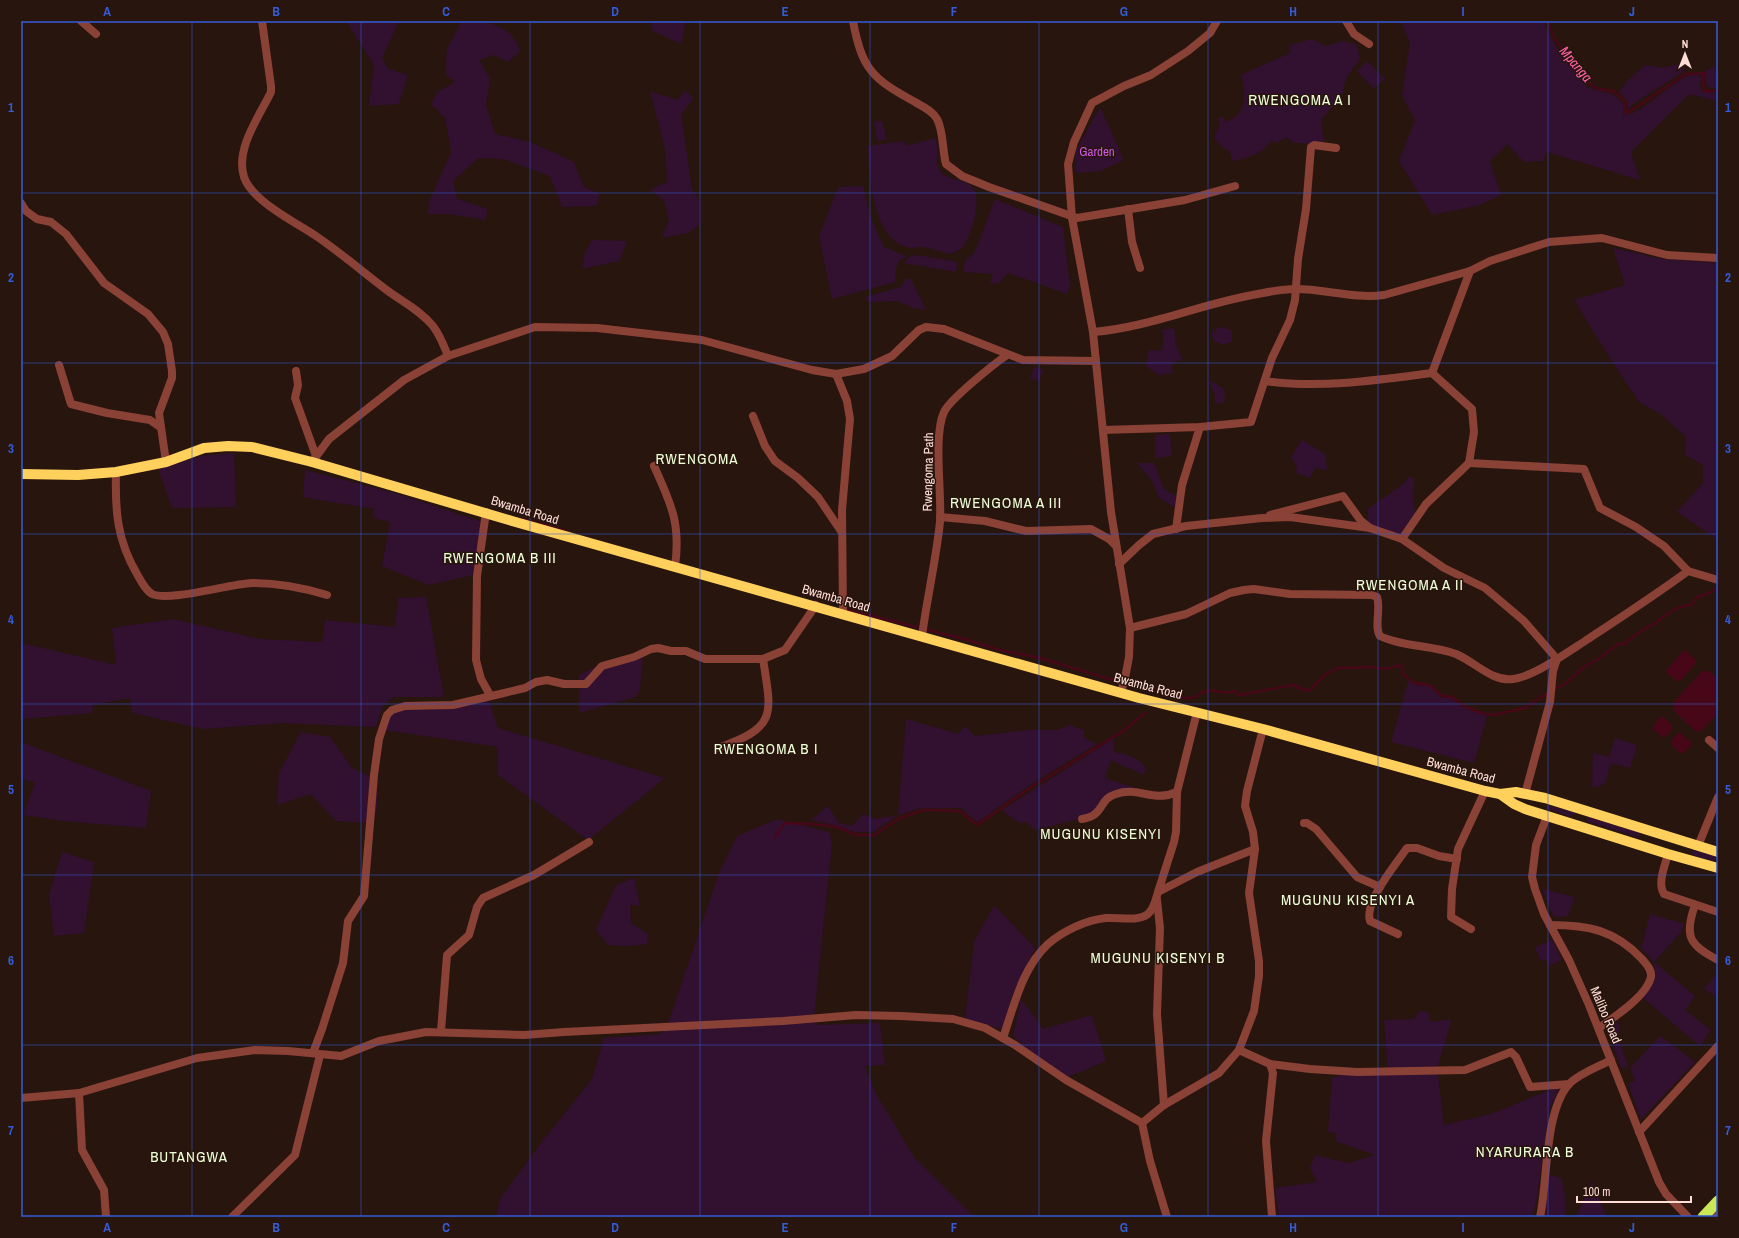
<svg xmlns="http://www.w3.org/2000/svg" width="1739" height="1238" viewBox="0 0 1739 1238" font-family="'Archivo Narrow',sans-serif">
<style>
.green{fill:#321030}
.water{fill:#480719}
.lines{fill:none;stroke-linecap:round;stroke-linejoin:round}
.stream{stroke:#480719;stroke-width:2.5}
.minor{stroke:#8a4136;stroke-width:8}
.tertiary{stroke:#8a4136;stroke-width:8}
.primary{stroke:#ffd05c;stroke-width:10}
.trunk{stroke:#cae856;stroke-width:11}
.grid{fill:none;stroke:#345cd8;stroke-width:1;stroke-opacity:0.55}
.labels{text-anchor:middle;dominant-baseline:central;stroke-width:3;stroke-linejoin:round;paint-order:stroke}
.park-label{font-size:13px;fill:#d058e7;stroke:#28150e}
.street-label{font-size:13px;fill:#ffddd5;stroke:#28150e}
.water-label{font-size:14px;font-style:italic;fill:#ff63a9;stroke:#28150e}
.quarter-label{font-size:15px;letter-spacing:1px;fill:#edffd7;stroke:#28150e}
.neatline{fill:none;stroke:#345cd8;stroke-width:1.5}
.grid-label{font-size:13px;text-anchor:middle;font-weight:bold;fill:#345cd8}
</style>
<rect width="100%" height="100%" fill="#28150e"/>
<!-- green -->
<g class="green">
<polygon points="346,21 399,21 382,58 388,69 408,75 399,104 369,106 374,65"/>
<path d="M462,21C488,21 511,24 520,51L508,62L494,55L479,60L490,79L486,105L495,134L530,142L574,162L584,187L600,194L596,206L562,207L550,176L503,159L478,158L453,181L457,199L488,209L485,220L450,214H428L429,202L451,152L445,118L431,104L437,92L455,82L445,74L447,49Z"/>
<polygon points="652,21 686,21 681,44 651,30"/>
<path d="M1400,21H1543L1556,47L1588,88L1612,94L1623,103V115C1636,119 1673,81 1688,76C1691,75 1695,75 1697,75L1702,78L1699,84L1702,91L1718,94V101L1689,94L1631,152L1640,180L1547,152L1543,161L1524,162L1507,144L1490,161L1501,195L1480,205L1432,215L1399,161L1415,120L1402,96L1410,42Z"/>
<path d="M1312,39L1325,46L1343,41L1356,44L1360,59L1346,78L1342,95L1321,120L1324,144L1294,143L1286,137L1277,143L1272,141C1258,155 1252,157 1232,161L1230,151L1223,148L1214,137L1220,126L1218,118L1223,117L1226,123C1230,120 1236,117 1239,113C1247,103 1244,86 1241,75L1290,53L1289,45Z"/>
<polygon points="1367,61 1385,79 1374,89 1357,71"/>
<polygon points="1683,63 1683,72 1634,103 1628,110 1627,100 1619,92 1628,80 1645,65 1662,68"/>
<polygon points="1714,66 1718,74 1718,88 1707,87 1705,71"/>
<polygon points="650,91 677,100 685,91 694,98 681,114 692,189 699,200 699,225 688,233 662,238 669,220 664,200 650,190 667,182 665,149"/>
<polygon points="1100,107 1124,160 1100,171 1076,173 1076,151"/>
<polygon points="883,121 886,140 877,141 874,122"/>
<path d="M935,138C940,148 934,161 940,171C947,181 965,178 973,188C982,199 972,232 965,244C962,249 956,251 950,254C942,252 932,248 923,247C919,246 915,248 911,248C873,243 869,175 868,146L904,141L907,146Z"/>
<polygon points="863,186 871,218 884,247 908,257 899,260 895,272 895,282 832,299 819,237 838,187"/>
<polygon points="995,199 1063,227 1070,286 1067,294 1008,273 998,284 990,283 993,274 963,272 965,261 975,252"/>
<polygon points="592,240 627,241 619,261 582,269 585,252"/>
<polygon points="1613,248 1662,259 1718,263 1718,540 1677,512 1703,483 1703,465 1685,455 1686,437 1661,414 1640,403 1617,369 1574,300 1625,285"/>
<polygon points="917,255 957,262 956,272 903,263 911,256"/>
<polygon points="906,279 911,279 926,310 913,308 897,301 868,302 865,297 901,287"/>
<path d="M1225,327L1226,329L1232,330V342C1228,342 1226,345 1222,344C1215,342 1211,340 1212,331L1215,332L1216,328Z"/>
<path d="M1174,328C1175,339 1176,351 1183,359L1171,363L1173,373L1158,375L1146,366L1149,350L1162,351L1164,334L1161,330Z"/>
<polygon points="1034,367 1043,370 1039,381 1030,378"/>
<polygon points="1208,382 1213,382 1223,388 1225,395 1224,403 1215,404 1215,394"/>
<polygon points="1170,434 1172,456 1155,458 1155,435"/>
<polygon points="1302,440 1325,454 1327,470 1315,468 1310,478 1295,472 1297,467 1291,457"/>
<polygon points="234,453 236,507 172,508 158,468 200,456"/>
<polygon points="1137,463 1154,463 1164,489 1181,499 1176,508 1159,498 1152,481"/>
<polygon points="305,470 395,493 482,522 477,574 429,585 382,566 390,522 374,518 374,509 303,497"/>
<polygon points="1408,477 1414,478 1413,504 1415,512 1422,516 1405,540 1368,528 1368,509 1405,483"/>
<polygon points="426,597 444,697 394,697 383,705 376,727 282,723 203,729 133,713 129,698 93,705 92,713 21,719 21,643 116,665 112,628 173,619 259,639 322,642 325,620 395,627 398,598"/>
<polygon points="643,656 640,690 635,697 579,713 579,675 590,669 619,665"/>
<polygon points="1409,679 1414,685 1429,686 1442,698 1451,698 1461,706 1487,716 1474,763 1391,742"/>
<polygon points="487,696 498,728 665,778 588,840 498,775 498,747 385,730 391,710"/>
<polygon points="906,719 958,734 965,726 975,736 1030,730 1058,730 1069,725 1084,730 1084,738 1097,744 1033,783 977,822 961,808 921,808 898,815 873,832 856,832 835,825 811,820 828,806 839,823 852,826 863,814 876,819 898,815"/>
<polygon points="301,732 330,737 352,768 378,780 377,808 373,823 336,821 311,794 277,805 279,773"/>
<polygon points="1615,738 1637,745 1630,768 1611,763 1605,783 1598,787 1592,787 1593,753 1609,757"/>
<path d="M1113,739L1114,752C1128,755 1139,757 1146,769L1144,775L1111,760L1105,778L1138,789L1108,799L1100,810L1079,819L1035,830L1027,822L1019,823L1002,810Z"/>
<polygon points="21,742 151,791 146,828 63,821 24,815 35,782 21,779"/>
<polygon points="1547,806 1549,806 1575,812 1571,817 1546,808"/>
<polygon points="1588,816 1639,832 1640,835 1638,837 1586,821"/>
<polygon points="777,819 829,832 832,843 814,1017 773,1020 714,1020 667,1026 719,873 737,836"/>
<polygon points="1693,849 1714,855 1715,858 1712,861 1692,855"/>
<polygon points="62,852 94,862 84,933 54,936 49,895"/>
<polygon points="634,878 640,906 630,905 631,923 648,934 647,944 626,946 608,945 596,930 616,885"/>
<polygon points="1542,889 1575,897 1568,916 1554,917"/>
<polygon points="994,905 1035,948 1012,996 1005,1026 1002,1029 965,1019 974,942"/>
<path d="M1650,914L1684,924L1681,932L1654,962L1695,996L1685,1010L1711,1030L1700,1046L1643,998C1655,979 1663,965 1641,949Z"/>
<polygon points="1552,939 1562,960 1549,966 1546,959 1541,961 1535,948"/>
<polygon points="1718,972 1718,998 1704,989"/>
<polygon points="1021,999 1043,1029 1092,1015 1106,1061 1068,1077 1027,1049 1013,1036"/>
<polygon points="1419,1011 1428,1012 1430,1022 1452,1019 1437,1068 1444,1125 1491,1114 1560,1086 1549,1111 1537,1197 1532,1217 1279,1217 1275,1188 1317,1182 1310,1168 1315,1155 1348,1163 1375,1155 1335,1141 1336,1133 1328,1132 1332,1078 1344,1074 1388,1071 1384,1020 1414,1019"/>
<polygon points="817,1022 816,1025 880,1023 885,1065 865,1066 875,1092 914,1157 974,1217 497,1217 499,1200 545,1138 592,1079 604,1038 661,1034 664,1031"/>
<polygon points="1618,1022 1620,1025 1618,1037 1628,1066 1622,1069 1607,1030"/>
<polygon points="1660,1036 1695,1062 1641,1119 1628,1084 1635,1081 1630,1068"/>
<polygon points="1549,1175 1561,1178 1565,1194 1565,1217 1539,1217"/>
<polygon points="1592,1180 1606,1216 1576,1217"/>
</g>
<!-- water -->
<g class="water">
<polygon points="1683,651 1686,651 1696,661 1696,663 1680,681 1676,681 1666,672 1667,670"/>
<polygon points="1702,671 1709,671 1718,679 1718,713 1700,732 1694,730 1673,710 1674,702"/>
<polygon points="1663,717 1672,725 1672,729 1665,737 1662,737 1652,728 1659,718"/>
<polygon points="1678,733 1681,733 1691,742 1691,745 1684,753 1680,753 1671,744 1671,741"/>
</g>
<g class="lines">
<!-- stream -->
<g class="stream">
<polyline points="1547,21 1554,38 1591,85 1599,89 1613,91 1625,101 1626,114 1686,74 1704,73 1703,82 1705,91 1718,91"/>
<polyline points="522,519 567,531"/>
<path d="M845,609L968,640L1000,650L1040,658L1152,692C1160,690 1169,686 1176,692C1180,695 1181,697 1186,698C1195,699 1199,693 1207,691C1216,688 1221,696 1234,691L1240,695L1293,685L1304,690H1310L1326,674L1338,668L1369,667L1386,669L1401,665L1403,674L1414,683L1430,685L1442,696L1452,697L1462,705L1481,713L1493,715L1525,708L1549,692"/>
<polyline points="1553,690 1566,683 1584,667 1600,658 1618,644 1623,644 1646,628 1654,624 1667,614 1677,608 1692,604 1697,597 1707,594 1718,588"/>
<polyline points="775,837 785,823 812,824 837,827 856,835 874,835 900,818 923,810 932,810 960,811 977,825 1030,788 1123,731 1145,713"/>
</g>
<!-- minor -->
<g class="minor">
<polyline points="81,21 96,34"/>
<path d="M262,21L271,86V92C259,117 235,149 244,177C252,201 295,222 316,236C341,253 363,272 388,291C403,302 421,311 433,326C440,335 444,346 448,356"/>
<path d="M853,21C862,70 873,79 915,102C923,107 933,111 937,119C944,132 942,150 946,164L962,176L989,187L1077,218L1185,200L1235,186"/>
<polyline points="1346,21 1354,34 1369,44"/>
<polyline points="21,203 26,211 37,219 51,222 66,234 104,283 148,314 163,332 168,344 172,371 172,378 159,413 166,462"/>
<polyline points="1128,209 1132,242 1140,268"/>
<path d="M1093,332C1152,327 1205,302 1263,293C1273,291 1285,289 1296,289C1325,289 1355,299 1384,295L1470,271L1490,261L1549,242L1602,238L1667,255L1718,258"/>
<polyline points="59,365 71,404 107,413 150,420 160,427"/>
<polyline points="296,371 298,385 295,398 316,456"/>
<polyline points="836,374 847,401 850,419 842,510 843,614"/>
<path d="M1265,381C1319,389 1379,380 1432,373"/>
<polyline points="753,416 765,446 775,461 798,478 818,497 841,531"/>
<polyline points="1103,430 1200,427 1251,422 1272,358 1290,320 1295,300 1298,259 1306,209 1311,147 1314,145 1336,148"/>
<polyline points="312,462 329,439 404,380 448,356 535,327 597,328 702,340 812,370 836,374 864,369 892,356 919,330 926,327 944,329 1023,360 1096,361"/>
<polyline points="1469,463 1584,469 1600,508 1636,527 1664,546 1688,571"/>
<path d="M654,466C671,504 681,523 675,567"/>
<path d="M116,472C115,511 117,540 137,574C141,581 145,590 152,594C169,602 229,584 252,583C276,583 304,588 327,595"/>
<polyline points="486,512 477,576 476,660 481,679 490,695"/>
<polyline points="1270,515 1343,496 1361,521 1370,528"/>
<polyline points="940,517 985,521 1026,531 1091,529 1109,539 1116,546"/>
<polyline points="1176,529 1182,485 1200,427"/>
<polyline points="1402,539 1426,504 1469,463 1474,432 1472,409 1432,373 1470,271"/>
<polyline points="1119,564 1139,545 1153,534 1186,526 1262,518 1290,517 1370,528 1402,539 1444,568 1485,588 1524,621 1557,659"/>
<path d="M1130,628L1186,614L1230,593L1244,590L1254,589L1290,594L1372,595L1377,597C1381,608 1374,628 1380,636C1403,647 1432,645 1456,654C1475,662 1492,682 1513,679C1533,677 1568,652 1585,641C1620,618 1654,596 1688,571L1718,580"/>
<path d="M922,636C927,598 936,560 940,522C942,493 933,436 944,412C950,399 994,364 1007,355"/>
<polyline points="1125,678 1129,657 1130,628 1111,512 1093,332 1072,218 1068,164 1074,142 1092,103 1124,86 1151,75 1188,51 1210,33 1217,21"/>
<polyline points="1709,740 1718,748"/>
<path d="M718,748C777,727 772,716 763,659"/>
<polyline points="1525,794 1550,702 1553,671 1557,659"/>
<path d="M1082,819C1105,816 1098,799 1116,794C1139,786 1152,803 1177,792"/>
<polyline points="1304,823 1307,823 1316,829 1357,877 1380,887"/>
<polyline points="1698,846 1718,797"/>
<path d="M1668,854C1665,866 1657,883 1664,894L1718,912"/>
<polyline points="1158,892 1174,842 1176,832 1177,792 1197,712"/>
<polyline points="1157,900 1160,928 1157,1014 1164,1105"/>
<path d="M1695,905C1684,936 1689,945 1718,960"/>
<path d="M1550,925C1588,925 1615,930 1642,959C1646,964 1652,969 1651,977C1647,996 1614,1017 1599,1028"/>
<polyline points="1471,929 1451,917 1452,889 1458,849 1485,791"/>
<path d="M1398,934L1370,921C1364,902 1396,864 1407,848H1417L1439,856L1457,859"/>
<polyline points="441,1031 447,955 469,935 477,907 483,898 534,875 589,842"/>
<path d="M1003,1038C1014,1006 1022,968 1048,944C1063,931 1086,920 1106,918C1119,917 1137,922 1148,914C1154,909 1156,899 1158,892L1197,872L1255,849"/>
<polyline points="1239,1050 1270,1064 1273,1073 1266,1141 1272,1217"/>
<polyline points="313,1053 322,1029 343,963 348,921 364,896 374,775 379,739 387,715 392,710 405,706 453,705 525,688 536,682 547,680 564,684 586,684 602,666 634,657 651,649 658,648 671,651 686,651 705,659 763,659 785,650 816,605"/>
<polyline points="1270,1064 1310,1069 1357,1072 1465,1070 1511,1052 1516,1057 1530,1087 1569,1084"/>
<polyline points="79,1093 82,1150 104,1190 106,1217"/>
<polyline points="21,1098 79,1093 197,1058 255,1050 288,1051 341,1056 379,1041 426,1032 524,1035 564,1032 783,1021 856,1015 901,1016 953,1019 985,1028 1015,1045 1066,1080 1142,1123 1150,1161 1167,1217"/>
<polyline points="1142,1123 1164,1105 1219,1073 1239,1050 1254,1011 1259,976 1259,961 1249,893 1255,849 1253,832 1245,806 1247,791 1263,729"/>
<polyline points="1639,1132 1718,1046"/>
<polyline points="1710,1210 1718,1216"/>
<polyline points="232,1217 295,1155 320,1055"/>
<path d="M1540,1217C1548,1181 1544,1112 1569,1084C1580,1073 1598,1067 1611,1060"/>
</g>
<!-- tertiary -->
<g class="tertiary">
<polyline points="1121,692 1125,678"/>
<polyline points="1547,816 1536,845 1532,877 1535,889 1544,914 1569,960 1589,1005 1659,1182 1666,1194 1688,1217"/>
</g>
<!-- primary -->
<g class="primary">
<polyline points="21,474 78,475 116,472 166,462 204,448 228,446 252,447 312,462 512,521 1139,698 1263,729 1485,791 1500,794 1516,792 1545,798 1718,852"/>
<polyline points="1500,794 1514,804 1525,809 1668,854 1718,868"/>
</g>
<!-- trunk -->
<polyline class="trunk" points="1703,1217 1718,1201"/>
</g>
<!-- grid -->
<path class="grid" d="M192,21V1217M361,21V1217M530,21V1217M700,21V1217M870,21V1217M1039,21V1217M1208,21V1217M1378,21V1217M1548,21V1217M21,193H1718M21,363H1718M21,534H1718M21,704H1718M21,875H1718M21,1045H1718"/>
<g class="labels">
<!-- park labels -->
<g class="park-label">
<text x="1097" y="151">Garden</text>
</g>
<!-- street labels -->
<g class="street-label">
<text transform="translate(928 472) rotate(-89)">Rwengoma Path</text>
<text transform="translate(525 510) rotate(17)">Bwamba Road</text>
<text transform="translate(836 598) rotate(16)">Bwamba Road</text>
<text transform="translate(1148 686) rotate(15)">Bwamba Road</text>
<text transform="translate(1461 770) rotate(15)">Bwamba Road</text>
<text transform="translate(1606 1015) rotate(67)">Malibo Road</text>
</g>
<!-- water labels -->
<g class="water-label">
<text transform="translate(1576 64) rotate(50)">Mpanga</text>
</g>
<!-- quarter labels -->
<g class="quarter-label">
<text x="1300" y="99">RWENGOMA A I</text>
<text x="697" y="458">RWENGOMA</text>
<text x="1006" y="502">RWENGOMA A III</text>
<text x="500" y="557">RWENGOMA B III</text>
<text x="1410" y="584">RWENGOMA A II</text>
<text x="766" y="748">RWENGOMA B I</text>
<text x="1101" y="833">MUGUNU KISENYI</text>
<text x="1348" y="899">MUGUNU KISENYI A</text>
<text x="1158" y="957">MUGUNU KISENYI B</text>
<text x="1525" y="1151">NYARURARA B</text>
<text x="189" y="1156">BUTANGWA</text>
</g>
</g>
<!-- border -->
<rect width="1739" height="1238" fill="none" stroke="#28150e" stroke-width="44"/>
<!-- north arrow -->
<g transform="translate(1685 54)" stroke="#28150e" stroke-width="3" paint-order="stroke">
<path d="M0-3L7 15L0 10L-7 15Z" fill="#ffddd5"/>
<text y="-6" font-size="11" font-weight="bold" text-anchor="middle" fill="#ffddd5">N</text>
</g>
<!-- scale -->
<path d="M1577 1196v6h114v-6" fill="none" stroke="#ffddd5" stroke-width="2"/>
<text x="1583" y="1196" font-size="12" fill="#ffddd5" stroke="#28150e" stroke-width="3" paint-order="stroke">100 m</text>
<rect x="22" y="22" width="1695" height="1194" class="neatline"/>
<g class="grid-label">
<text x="107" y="16">A</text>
<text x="276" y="16">B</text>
<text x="446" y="16">C</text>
<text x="615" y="16">D</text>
<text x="785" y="16">E</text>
<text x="954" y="16">F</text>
<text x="1124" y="16">G</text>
<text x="1293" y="16">H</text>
<text x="1463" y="16">I</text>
<text x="1632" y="16">J</text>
<text x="11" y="112">1</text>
<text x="1728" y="112">1</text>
<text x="11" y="282">2</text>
<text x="1728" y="282">2</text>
<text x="11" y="453">3</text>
<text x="1728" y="453">3</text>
<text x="11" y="624">4</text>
<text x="1728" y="624">4</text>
<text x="11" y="794">5</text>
<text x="1728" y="794">5</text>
<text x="11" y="965">6</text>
<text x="1728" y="965">6</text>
<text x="11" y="1135">7</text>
<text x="1728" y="1135">7</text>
<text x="107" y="1232">A</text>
<text x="276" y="1232">B</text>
<text x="446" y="1232">C</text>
<text x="615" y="1232">D</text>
<text x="785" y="1232">E</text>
<text x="954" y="1232">F</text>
<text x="1124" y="1232">G</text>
<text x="1293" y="1232">H</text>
<text x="1463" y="1232">I</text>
<text x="1632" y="1232">J</text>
</g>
</svg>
